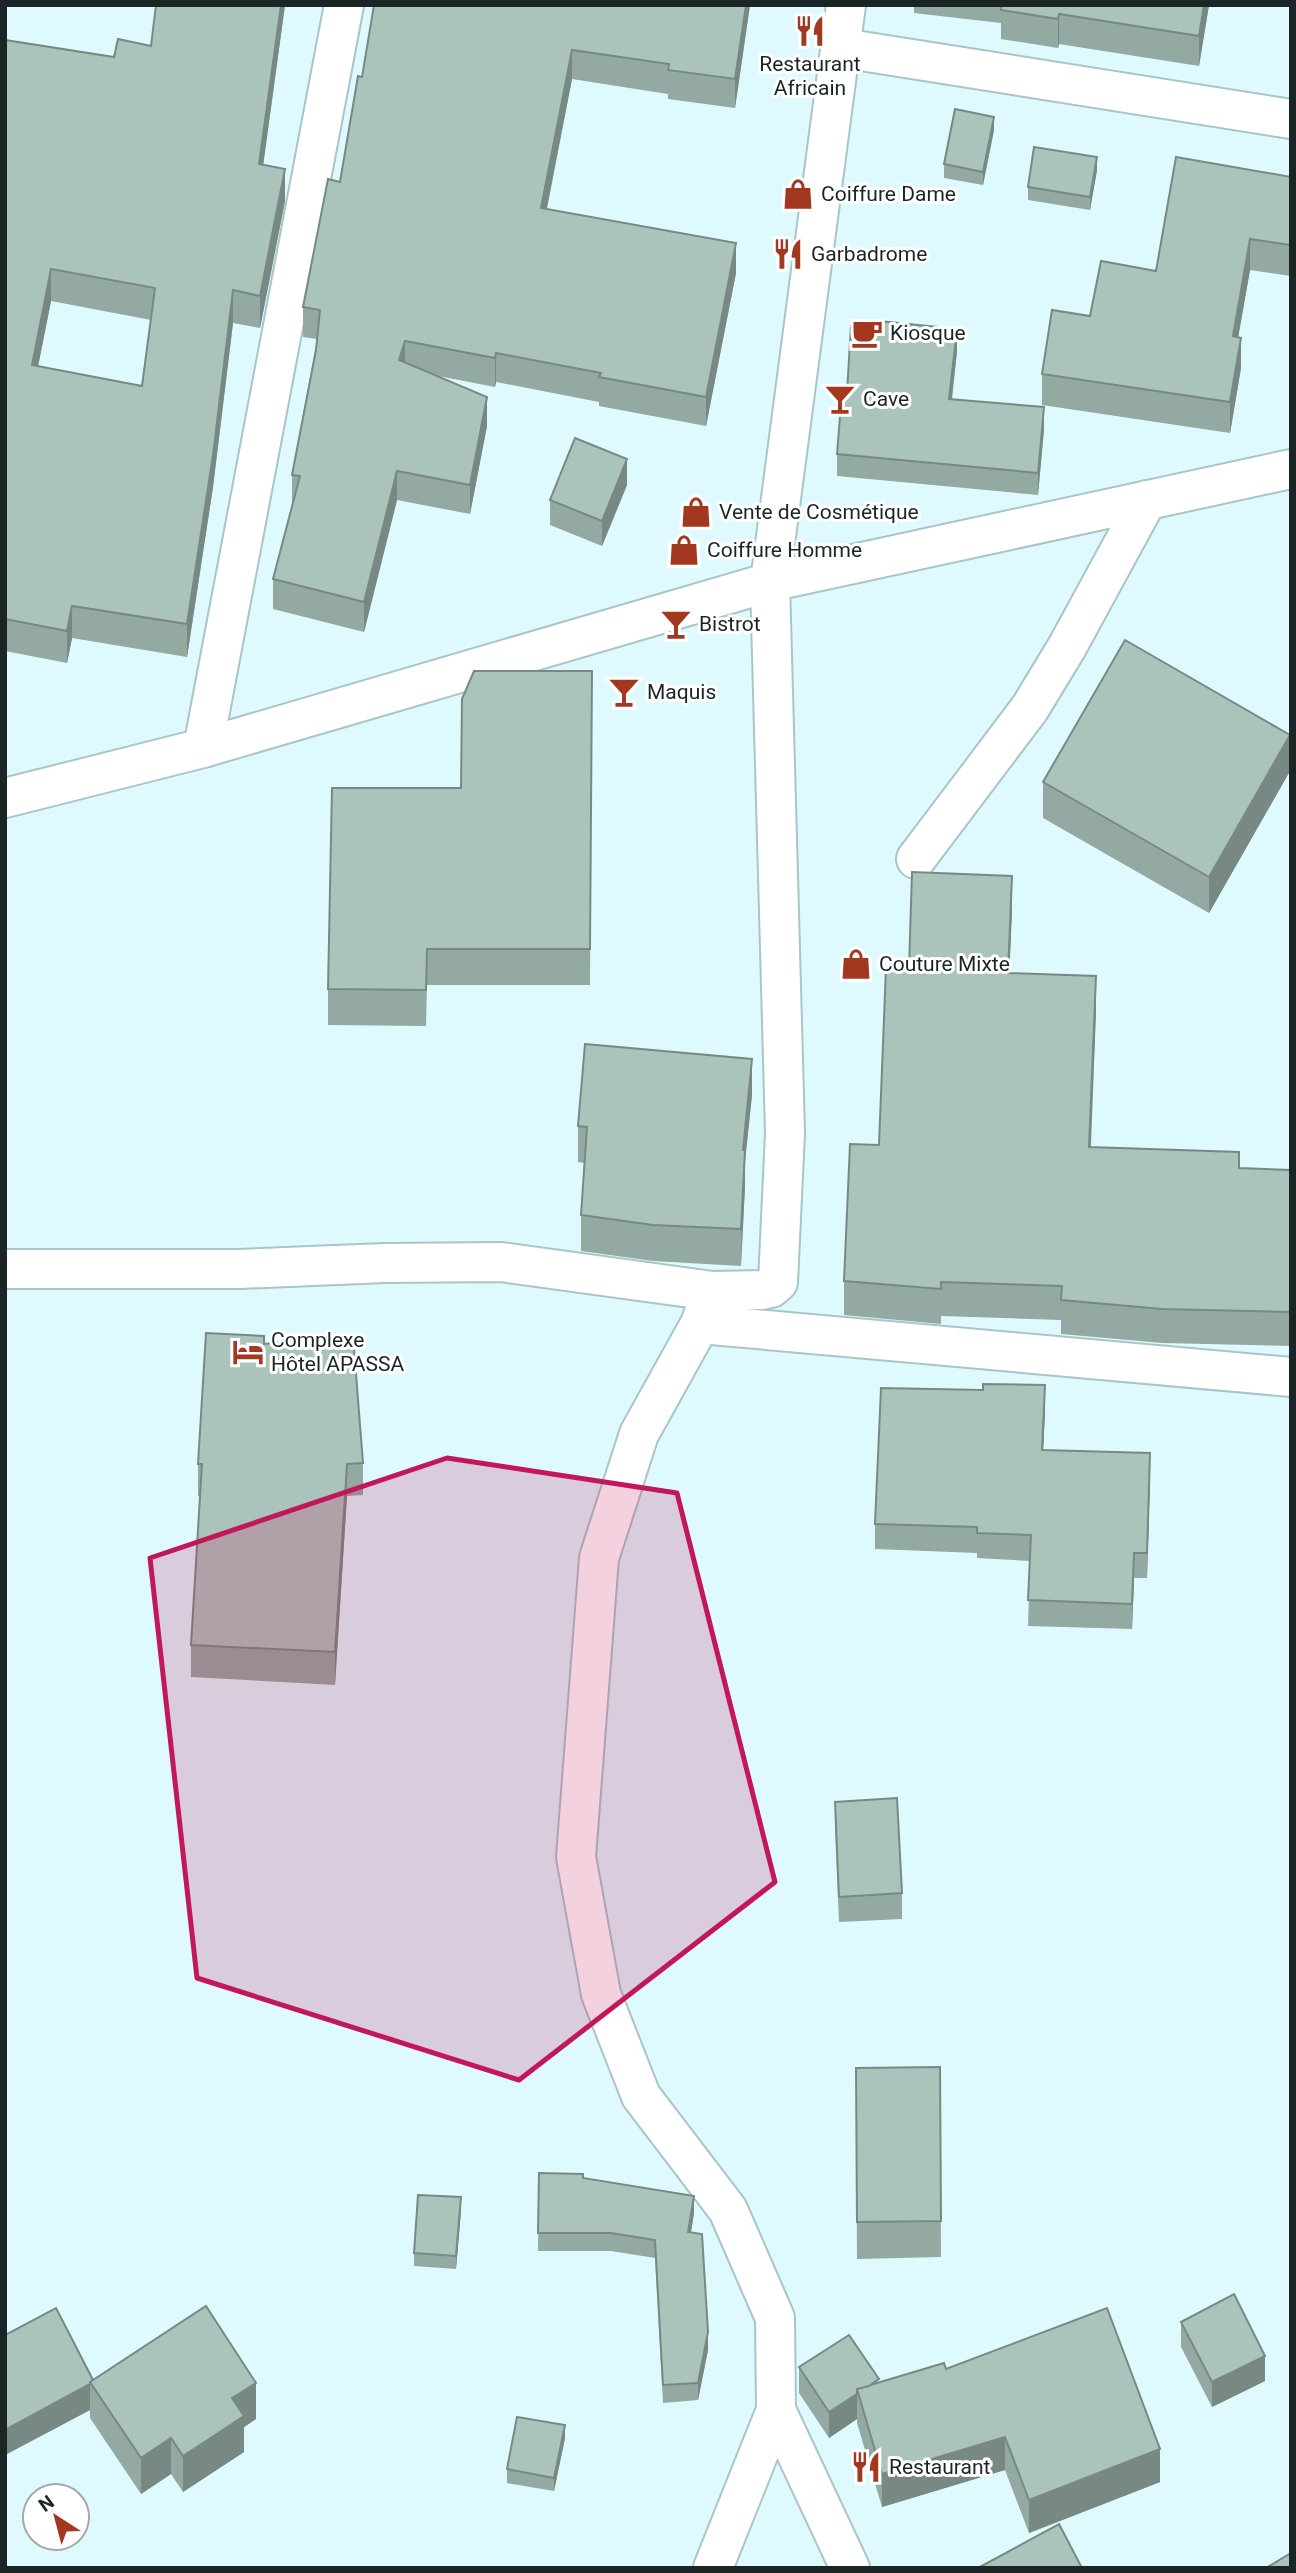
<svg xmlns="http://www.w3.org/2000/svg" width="1296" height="2573" viewBox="0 0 1296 2573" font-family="Roboto,sans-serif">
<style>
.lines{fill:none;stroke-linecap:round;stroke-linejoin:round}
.street-casing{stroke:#aac5c8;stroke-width:42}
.street{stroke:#fff;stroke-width:38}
.wall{fill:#93a9a1;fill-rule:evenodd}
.shaded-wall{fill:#788983}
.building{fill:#abc4bb;stroke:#788983;stroke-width:2;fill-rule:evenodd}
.marked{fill:#c2185b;fill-opacity:0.2;stroke:#c2185b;stroke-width:5;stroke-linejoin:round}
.labels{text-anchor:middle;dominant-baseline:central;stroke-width:6;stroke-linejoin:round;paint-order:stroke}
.poi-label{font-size:21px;fill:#1b2526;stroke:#fff;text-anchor:start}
</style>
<rect width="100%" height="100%" fill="#dffafe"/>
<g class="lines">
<defs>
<g id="street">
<polyline points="842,48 1291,119"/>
<polyline points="203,748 344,5"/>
<polyline points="5,798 203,748 770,582 1291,469"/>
<polyline points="916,859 1030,708 1067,647 1147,500"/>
<polyline points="5,1269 239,1269 385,1263 501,1262 712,1291 762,1290 771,1288 778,1282 785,1133 770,582 846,5"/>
<polyline points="712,1291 700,1324 639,1434 599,1558 576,1857 601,1994 641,2096 728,2210 775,2318 776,2410 850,2568"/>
<polyline points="700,1324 1291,1377"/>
<polyline points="713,2568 776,2410"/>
</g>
</defs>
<!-- street casing -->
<use href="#street" class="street-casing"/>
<!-- street -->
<use href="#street" class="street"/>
</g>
<!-- wall -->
<g class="wall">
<path d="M156,5H285L263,165L285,201L260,328L233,323L213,487L187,657L72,638L67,663L5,651V40L114,57L151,46ZM51,301L151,320L142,386L38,366Z"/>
<polygon points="750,5 735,108 668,99 668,94 572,79 547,209 736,273 706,426 599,406 599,402 496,382 495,387 438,376 487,426 470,514 397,500 364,632 273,609 273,579 292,504 292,475 317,339 303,337 303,307 340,182 362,77"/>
<polygon points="914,5 1209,5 1199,66 1059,44 1058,48 1001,39 1001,23 914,13"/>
<polygon points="994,130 983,185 944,178 944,164"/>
<polygon points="1097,170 1090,210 1028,200 1028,187"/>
<polygon points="1291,177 1291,276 1250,270 1238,337 1241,368 1230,433 1042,405 1042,374 1090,316"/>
<polygon points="957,351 952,400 1044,429 1038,495 837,476 837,454 847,392"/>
<polygon points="627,485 602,546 550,525 550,500"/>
<polygon points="592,671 590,985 427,985 426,1026 328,1025 328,989 461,788"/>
<polygon points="1290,771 1209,913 1043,818 1043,782"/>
<polygon points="1012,910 1009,973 1096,1011 1091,1147 1239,1168 1291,1170 1291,1346 1162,1343 1061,1334 1061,1320 941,1316 941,1324 844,1315 844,1281 879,1145 909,969"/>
<polygon points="752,1095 745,1161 745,1186 741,1266 653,1261 581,1251 581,1215 584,1163 578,1162 578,1126"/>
<polygon points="264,1344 363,1463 363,1495 347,1496 335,1685 191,1677 191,1645 200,1496 198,1496 198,1464"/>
<polygon points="1045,1411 1043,1450 1150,1479 1147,1578 1134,1578 1132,1629 1028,1626 1030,1561 977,1558 977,1553 875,1549 875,1524"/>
<polygon points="835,1802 902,1893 902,1919 839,1922 835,1827"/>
<polygon points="940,2067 941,2257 857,2259 856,2068"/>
<polygon points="539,2173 583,2178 694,2213 691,2232 708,2350 698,2400 663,2403 655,2258 611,2251 538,2251"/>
<polygon points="461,2210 456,2269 414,2266 414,2253"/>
<polygon points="1181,2322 1265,2381 1212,2407 1181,2347"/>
<polygon points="5,2335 93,2380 256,2419 244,2427 244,2452 183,2492 171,2474 141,2494 90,2418 90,2410 5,2455"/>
<polygon points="799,2367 879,2383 946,2369 1160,2482 1029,2533 1005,2470 882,2507 857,2423 857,2419 829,2438 799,2393"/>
<polygon points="565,2438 554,2491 507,2483 507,2469"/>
</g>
<!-- shaded-wall -->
<g class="shaded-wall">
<polygon points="281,5 285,5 259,196 259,164"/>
<polygon points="746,5 750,5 735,108 735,79"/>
<polygon points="1204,5 1209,5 1199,66 1199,36"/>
<polygon points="1059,14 1059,44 1058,48 1058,19"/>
<polygon points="572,50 572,79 541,237 541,208"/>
<polygon points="994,117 994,130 983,185 983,172"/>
<polygon points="1097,157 1097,170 1090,210 1090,197"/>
<polygon points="285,169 285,201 260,328 260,296"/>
<polygon points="1250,239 1250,270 1233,367 1233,336"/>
<polygon points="736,243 736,273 706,426 706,397"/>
<polygon points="51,269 51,301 32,397 32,365"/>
<polygon points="233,290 233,323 213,487 187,657 187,624"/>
<polygon points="957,329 957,351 949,421 949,399"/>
<polygon points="1241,338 1241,368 1230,433 1230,402"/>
<polygon points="405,341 405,370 399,360"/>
<polygon points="496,353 496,382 495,387 495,358"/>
<polygon points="487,397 487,426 470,514 470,485"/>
<polygon points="1044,407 1044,429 1038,495 1038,473"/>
<polygon points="627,459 627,485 602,546 602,521"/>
<polygon points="397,471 397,500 364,632 364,602"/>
<polygon points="72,606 72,638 67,663 67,631"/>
<polygon points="1290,735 1290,771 1209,913 1209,877"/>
<polygon points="1012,876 1012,910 1008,1007 1008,973"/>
<polygon points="1096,976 1096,1011 1089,1181 1089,1147"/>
<polygon points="752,1059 752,1095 745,1161 745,1186 741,1266 743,1150"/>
<polygon points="1045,1385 1045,1411 1042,1475 1042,1450"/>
<polygon points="1150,1453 1150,1479 1147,1578 1147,1553"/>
<polygon points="347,1464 347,1496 335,1685 335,1652"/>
<polygon points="1134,1553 1134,1578 1132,1629 1132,1604"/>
<polygon points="694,2196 694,2213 688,2250 688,2232"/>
<polygon points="461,2197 461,2210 456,2269 456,2256"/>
<polygon points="708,2332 708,2350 698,2400 698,2383"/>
<polygon points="1265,2356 1265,2381 1212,2407 1212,2382"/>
<polygon points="256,2383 256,2419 244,2427 244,2452 183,2492 183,2456 232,2398"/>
<polygon points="90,2384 90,2410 5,2455 5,2430"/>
<polygon points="857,2394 857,2419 829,2438 829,2412"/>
<polygon points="565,2425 565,2438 554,2491 554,2478"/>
<polygon points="1005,2437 1005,2470 882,2507 882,2474"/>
<polygon points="171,2438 171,2474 141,2494 141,2458"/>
<polygon points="1160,2449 1160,2482 1029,2533 1029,2500"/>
</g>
<!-- building -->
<g class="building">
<path d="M156,5H281L259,164L285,169L260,296L233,290L213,455L187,624L72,606L67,631L5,619V40L114,57L118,39L151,46ZM51,269L155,288L142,386L32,365Z"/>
<polygon points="374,5 746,5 735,79 668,70 669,64 572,50 541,208 736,243 706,397 599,377 601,373 496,353 495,358 405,341 399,360 487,397 470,485 397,471 364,602 273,579 300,476 292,475 316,350 320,310 303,307 328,179 340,182 358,76 362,77"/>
<polygon points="1001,5 1204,5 1199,36 1059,14 1058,19 1001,10"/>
<polygon points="955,109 994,117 983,172 944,164"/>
<polygon points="1034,147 1097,157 1090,197 1028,187"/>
<polygon points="1176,157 1291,177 1291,245 1250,239 1233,336 1241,338 1230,402 1042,374 1052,310 1090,316 1101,261 1156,271"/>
<polygon points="869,320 957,329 949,399 1044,407 1038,473 837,454 842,392 847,392 851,326 868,327"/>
<polygon points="575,438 627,459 602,521 550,500"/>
<polygon points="1125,640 1290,735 1209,877 1043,782"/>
<polygon points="474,671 592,671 590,949 427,949 426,990 328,989 332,788 461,788 462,699"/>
<polygon points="912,872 1012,876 1008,973 1096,976 1089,1147 1239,1152 1239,1168 1291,1170 1291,1312 1162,1309 1061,1300 1062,1286 941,1282 941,1289 844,1281 850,1144 879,1145 886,968 909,969"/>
<polygon points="585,1044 752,1059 743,1150 745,1150 741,1229 653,1225 581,1215 587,1127 578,1126"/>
<polygon points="206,1333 264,1336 264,1344 353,1336 363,1463 347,1464 335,1652 191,1645 202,1464 198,1464"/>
<polygon points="983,1384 1045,1385 1042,1450 1150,1453 1147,1553 1134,1553 1132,1604 1028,1600 1031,1535 977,1533 977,1527 875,1524 881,1388 983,1390"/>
<polygon points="897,1798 902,1893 839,1897 835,1802"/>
<polygon points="940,2067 941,2221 857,2222 856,2068"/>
<polygon points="539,2173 583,2174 583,2178 694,2196 688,2232 702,2234 708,2332 698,2383 663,2385 655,2240 611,2233 538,2233"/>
<polygon points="418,2195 461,2197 456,2256 414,2253"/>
<polygon points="1234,2294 1265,2356 1212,2382 1181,2322"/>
<polygon points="206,2306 256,2383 232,2398 244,2416 183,2456 171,2438 141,2458 90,2382"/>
<polygon points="56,2308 93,2380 90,2382 90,2384 5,2430 5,2335"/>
<polygon points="1107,2308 1160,2449 1029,2500 1005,2437 882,2474 857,2389 944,2363 946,2369"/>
<polygon points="849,2335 879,2379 869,2386 857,2389 857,2394 829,2412 799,2367"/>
<polygon points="517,2417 565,2425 554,2478 507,2469"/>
<polygon points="1059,2524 1082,2568 978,2568"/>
<polygon points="1291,2553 1291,2568 1266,2568"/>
</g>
<!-- marked area -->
<path class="marked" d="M447,1458L677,1493L775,1882L519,2080L197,1978L150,1558Z"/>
<!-- icons -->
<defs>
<symbol id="restaurant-bare" viewBox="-9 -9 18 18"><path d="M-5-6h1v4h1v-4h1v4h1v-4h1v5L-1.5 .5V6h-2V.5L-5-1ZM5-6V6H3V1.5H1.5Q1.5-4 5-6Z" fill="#a1381f" stroke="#fff" stroke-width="2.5" paint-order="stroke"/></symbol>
<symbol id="shop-bare" viewBox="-9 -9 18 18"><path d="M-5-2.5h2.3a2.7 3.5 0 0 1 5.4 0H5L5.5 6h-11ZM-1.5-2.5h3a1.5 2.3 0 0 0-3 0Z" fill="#a1381f" stroke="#fff" stroke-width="2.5" paint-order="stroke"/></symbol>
<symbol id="cafe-bare" viewBox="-9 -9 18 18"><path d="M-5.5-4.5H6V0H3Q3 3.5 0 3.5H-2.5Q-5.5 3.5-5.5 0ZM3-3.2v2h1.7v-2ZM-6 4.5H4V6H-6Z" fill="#a1381f" stroke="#fff" stroke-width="2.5" paint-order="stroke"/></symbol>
<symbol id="bar-bare" viewBox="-9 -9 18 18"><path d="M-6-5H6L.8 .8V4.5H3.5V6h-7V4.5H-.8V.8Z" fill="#a1381f" stroke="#fff" stroke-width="2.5" paint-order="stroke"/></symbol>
<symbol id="hotel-bare" viewBox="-9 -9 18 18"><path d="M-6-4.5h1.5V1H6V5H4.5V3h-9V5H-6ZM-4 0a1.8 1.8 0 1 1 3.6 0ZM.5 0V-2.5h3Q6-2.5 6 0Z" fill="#a1381f" stroke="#fff" stroke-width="2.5" paint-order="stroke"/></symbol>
</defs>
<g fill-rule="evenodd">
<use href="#restaurant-bare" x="788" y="9" width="44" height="44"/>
<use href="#shop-bare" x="776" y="172" width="44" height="44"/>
<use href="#restaurant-bare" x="766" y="232" width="44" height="44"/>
<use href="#cafe-bare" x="845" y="311" width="44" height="44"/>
<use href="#bar-bare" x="818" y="377" width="44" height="44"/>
<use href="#shop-bare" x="674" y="490" width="44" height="44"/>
<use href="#shop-bare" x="662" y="528" width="44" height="44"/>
<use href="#bar-bare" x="654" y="602" width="44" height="44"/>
<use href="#bar-bare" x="602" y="670" width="44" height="44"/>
<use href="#shop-bare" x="834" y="942" width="44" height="44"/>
<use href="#hotel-bare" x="226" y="1330" width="44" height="44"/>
<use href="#restaurant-bare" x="844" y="2445" width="44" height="44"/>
</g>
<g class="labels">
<!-- poi labels -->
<g class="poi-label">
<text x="810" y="64" text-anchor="middle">Restaurant<tspan x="810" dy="24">Africain</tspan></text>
<text x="821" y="194">Coiffure Dame</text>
<text x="811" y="254">Garbadrome</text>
<text x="890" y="333">Kiosque</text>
<text x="863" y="399">Cave</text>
<text x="719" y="512">Vente de Cosmétique</text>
<text x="707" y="550">Coiffure Homme</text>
<text x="699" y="624">Bistrot</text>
<text x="647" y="692">Maquis</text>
<text x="879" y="964">Couture Mixte</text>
<text x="271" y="1340">Complexe<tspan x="271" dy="24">Hôtel APASSA</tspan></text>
<text x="889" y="2467">Restaurant</text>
</g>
</g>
<!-- border -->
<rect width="1296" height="2573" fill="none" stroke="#1b2526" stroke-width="14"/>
<!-- north arrow -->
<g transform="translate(56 2517) rotate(324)"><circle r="33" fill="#ffffff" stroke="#a4a8a8" stroke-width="2"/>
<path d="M0-5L12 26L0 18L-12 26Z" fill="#a1381f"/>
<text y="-10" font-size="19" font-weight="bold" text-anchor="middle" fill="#1b2526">N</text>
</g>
</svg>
